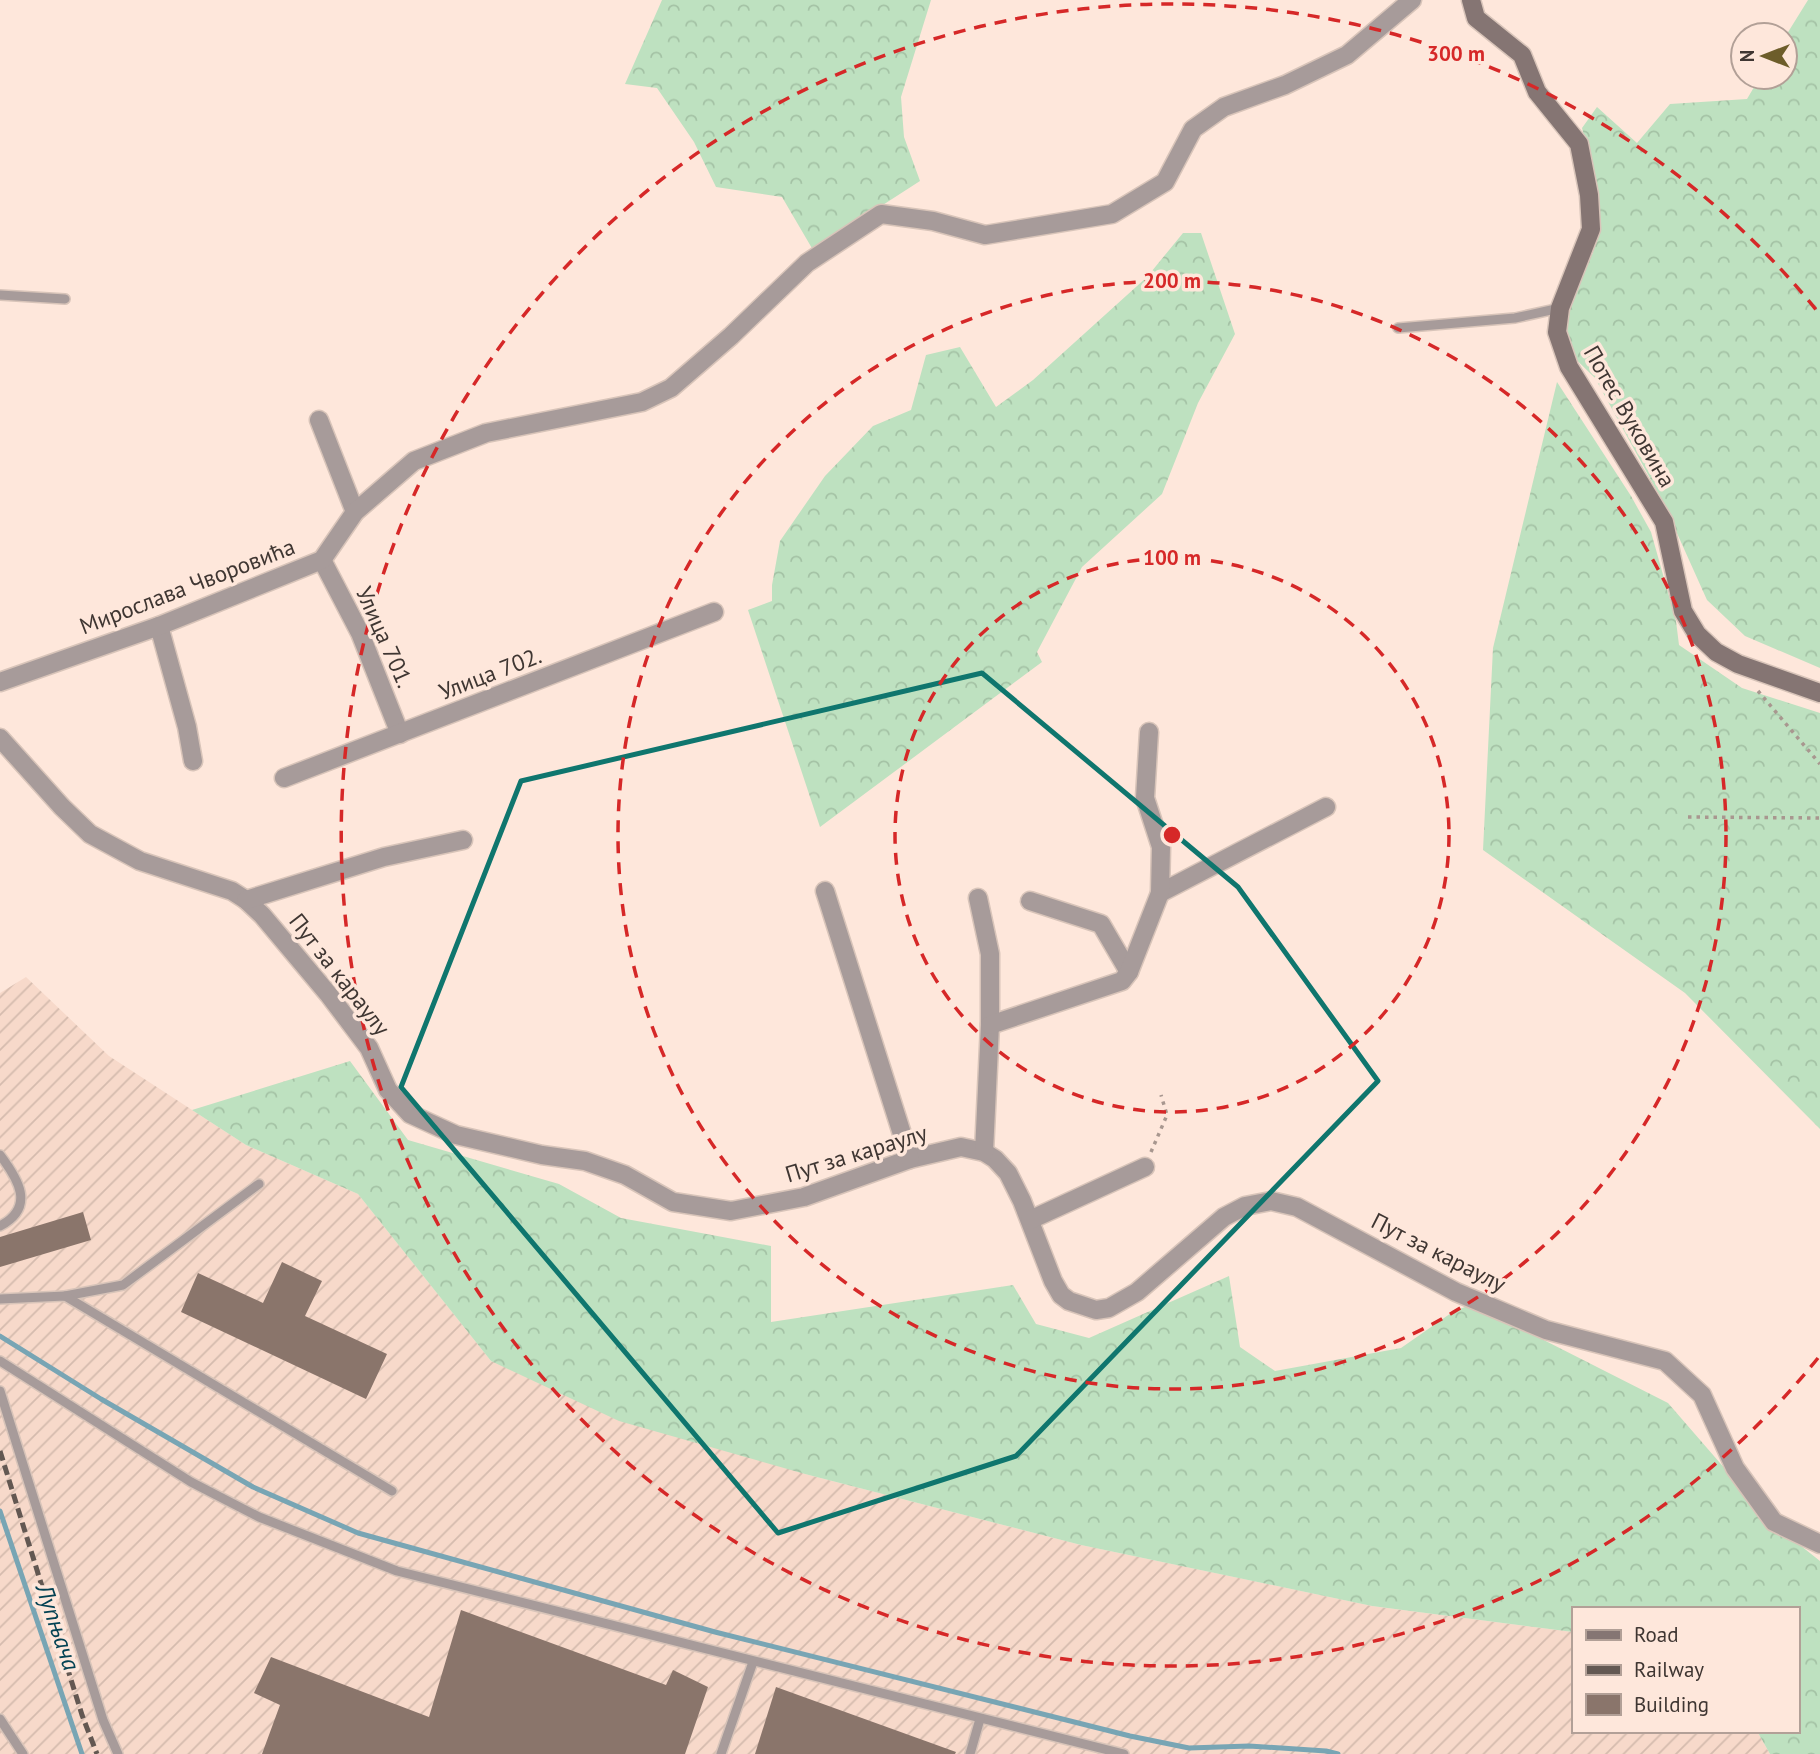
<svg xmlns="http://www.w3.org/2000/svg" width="1820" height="1754" viewBox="0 0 1820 1754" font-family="'PT Sans',sans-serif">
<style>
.industrial{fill:url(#industrial-furrows)}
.forest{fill:url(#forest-crowns)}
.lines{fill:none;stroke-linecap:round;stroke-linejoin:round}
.stream{stroke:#78a5b4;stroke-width:5}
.building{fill:#8a756b}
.lane-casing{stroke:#d8c4b9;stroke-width:12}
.street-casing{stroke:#d8c4b9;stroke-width:21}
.secondary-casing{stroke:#d8c4b9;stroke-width:21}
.path{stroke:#a8978f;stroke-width:3.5;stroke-dasharray:3.5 5;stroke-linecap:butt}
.lane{stroke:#a79b9a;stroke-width:9}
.street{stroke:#a79b9a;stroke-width:18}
.secondary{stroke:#857573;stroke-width:18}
.rail{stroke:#635852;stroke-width:5;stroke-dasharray:10 5;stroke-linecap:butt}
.marked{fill:none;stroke:#0f766e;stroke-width:5;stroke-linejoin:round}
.ring{fill:none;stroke:#d62828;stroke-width:3.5;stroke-dasharray:12 9}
.labels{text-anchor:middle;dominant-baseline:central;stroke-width:7;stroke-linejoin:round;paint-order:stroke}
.street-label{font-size:23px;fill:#3f3632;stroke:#fee7db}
.water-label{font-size:24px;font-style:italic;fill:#044253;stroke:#fee7db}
.centre{fill:#d62828;stroke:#fee7db;stroke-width:3.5}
.ring-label{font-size:21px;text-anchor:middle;font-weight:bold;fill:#d62828;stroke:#fee7db;stroke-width:7;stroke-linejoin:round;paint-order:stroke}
</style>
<defs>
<pattern id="industrial-furrows" width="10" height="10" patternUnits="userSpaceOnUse" patternTransform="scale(1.75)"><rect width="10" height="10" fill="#f7d9ca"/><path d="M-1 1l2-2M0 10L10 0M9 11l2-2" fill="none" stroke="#d5bbae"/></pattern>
<pattern id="forest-crowns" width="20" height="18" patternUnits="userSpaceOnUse" patternTransform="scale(1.75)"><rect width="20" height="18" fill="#bee1c0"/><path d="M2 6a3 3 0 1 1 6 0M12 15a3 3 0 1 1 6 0" fill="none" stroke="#a4c2a5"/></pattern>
</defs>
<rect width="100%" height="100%" fill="#fee7db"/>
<!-- industrial -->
<polygon class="industrial" points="26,977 109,1056 246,1145 358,1194 491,1361 805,1474 1081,1545 1372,1606 1573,1632 1573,1731 1757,1731 1770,1754 0,1754 0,993"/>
<!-- forest -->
<g class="forest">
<polygon points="662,0 931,0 901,97 904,137 920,181 813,250 782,197 716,187 694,142 657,88 625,84"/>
<polygon points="1808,0 1820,0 1820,668 1745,636 1707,600 1663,502 1595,378 1555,339 1559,310 1593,253 1598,192 1582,128 1597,107 1637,143 1670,104 1747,99 1760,77 1785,77 1785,37"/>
<polygon points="1183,233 1201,233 1235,334 1198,403 1162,494 1082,567 1037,652 1042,662 820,827 748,610 772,601 772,585 780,541 825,476 873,426 911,410 926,355 960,347 996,407 1033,380 1147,277"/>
<polygon points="1557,382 1631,496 1651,532 1676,621 1679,645 1742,688 1820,713 1820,1129 1685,993 1483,850 1493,648"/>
<polygon points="350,1061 408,1140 559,1184 621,1218 771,1246 771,1322 1013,1285 1036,1324 1089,1338 1229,1276 1240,1347 1275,1371 1401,1348 1454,1311 1473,1304 1668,1403 1772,1523 1820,1561 1820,1754 1770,1754 1757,1731 1797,1731 1797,1609 1573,1609 1573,1632 1372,1606 1081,1545 805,1474 619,1421 491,1361 358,1194 246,1145 192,1110"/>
</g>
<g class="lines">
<!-- stream -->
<g class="stream">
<polyline points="0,1336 101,1399 253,1487 358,1533 715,1632 1130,1736 1189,1748 1249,1746 1326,1751 1338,1754"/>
<polyline points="0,1511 82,1754"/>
</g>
</g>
<!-- building -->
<g class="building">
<polygon points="83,1212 91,1240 0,1267 0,1237"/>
<polygon points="282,1262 322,1281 305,1316 387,1354 366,1399 181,1312 198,1273 263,1303"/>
<polygon points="461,1610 666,1685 673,1670 708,1687 685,1754 262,1754 280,1705 254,1693 271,1657 429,1717"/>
<polygon points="776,1687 956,1752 955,1754 755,1754"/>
</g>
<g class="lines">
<defs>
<g id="lane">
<polyline points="0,295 65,299"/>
<polyline points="1398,328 1515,318 1560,308"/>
<path d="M0,1155C18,1179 36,1207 0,1226"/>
<polyline points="65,1296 123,1285 259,1184"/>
<polyline points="0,1299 65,1296 392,1491"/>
<polyline points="0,1361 191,1482 259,1517 397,1571 1124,1754"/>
<polyline points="0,1391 103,1720 118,1754"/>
<polyline points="0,1719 23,1754"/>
<polyline points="721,1754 753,1662"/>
<polyline points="970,1754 980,1719"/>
</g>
<g id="street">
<polyline points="319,420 355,512"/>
<polyline points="322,560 360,633 400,734"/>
<polyline points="159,626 187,727 193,761"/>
<polyline points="0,682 159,626 322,560 355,512 414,461 486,433 642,402 671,388 731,336 807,263 881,214 933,221 985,235 1112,214 1165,182 1193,129 1224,107 1285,85 1347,55 1412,0"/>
<polyline points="0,738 62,807 90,834 140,861 232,891 246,900 262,915 329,995 369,1048 388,1090 410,1114 456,1135 542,1155 585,1161 625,1175 673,1202 731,1211 804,1197 910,1159 961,1147 984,1152 995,1159 1008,1173 1022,1201 1053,1281 1061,1295 1069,1301 1096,1310 1109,1308 1137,1292 1224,1217 1245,1206 1271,1201 1297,1207 1456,1292 1546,1330 1665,1361 1702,1395 1735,1468 1774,1522 1820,1544"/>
<polyline points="284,778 714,612"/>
<polyline points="825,891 910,1159"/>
<polyline points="1160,893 1326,807"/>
<polyline points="978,898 990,954 990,1025 984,1152"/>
<polyline points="246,900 384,857 463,840"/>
<polyline points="1030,901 1101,924 1129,972"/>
<polyline points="990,1025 1122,981 1129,972 1160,893 1161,847 1145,798 1149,732"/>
<polyline points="1030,1220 1145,1167"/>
</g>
<polyline id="secondary" points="1471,0 1476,18 1522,55 1537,92 1579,144 1589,195 1591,229 1560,308 1557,332 1569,367 1664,522 1683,611 1697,634 1716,652 1738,664 1820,693"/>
</defs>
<!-- lane casing -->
<use href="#lane" class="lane-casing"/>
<!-- street casing -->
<use href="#street" class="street-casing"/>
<!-- secondary casing -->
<use href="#secondary" class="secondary-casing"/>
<!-- path -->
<g class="path">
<polyline points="1758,691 1820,764"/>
<polyline points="1688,817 1820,818"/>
<polyline points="1151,1152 1167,1115 1161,1095"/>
</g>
<!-- lane -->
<use href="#lane" class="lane"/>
<!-- street -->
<use href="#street" class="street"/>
<!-- secondary -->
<use href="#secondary" class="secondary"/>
<!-- rail -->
<polyline class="rail" points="0,1451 82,1715 97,1754"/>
</g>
<!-- marked area -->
<path class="marked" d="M982,673L1238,887L1378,1081L1016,1456L778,1533L401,1087L521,781Z"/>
<!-- distance rings -->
<g class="ring">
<circle cx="1172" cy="835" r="277"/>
<circle cx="1172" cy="835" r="554"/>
<path d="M1818 1358A831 831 0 1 1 1818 312"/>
</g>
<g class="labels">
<!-- street labels -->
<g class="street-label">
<text transform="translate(1630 416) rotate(60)">Потес Вуковина</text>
<text transform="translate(187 586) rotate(-21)">Мирослава Чворовића</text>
<text transform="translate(385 637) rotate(66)">Улица 701.</text>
<text transform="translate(490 673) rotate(-21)">Улица 702.</text>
<text transform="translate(340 974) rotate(52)">Пут за караулу</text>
<text transform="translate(856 1153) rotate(-17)">Пут за караулу</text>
<text transform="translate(1439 1252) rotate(27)">Пут за караулу</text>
</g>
<!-- water labels -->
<g class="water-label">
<text transform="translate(58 1627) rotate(71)">Лупњача</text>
</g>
</g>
<circle cx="1172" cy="835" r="10" class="centre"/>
<g class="ring-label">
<text x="1456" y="61">300 m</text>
<text x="1172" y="288">200 m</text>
<text x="1172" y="565">100 m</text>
</g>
<!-- legend -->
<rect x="1572" y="1607" width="228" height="126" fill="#fee7db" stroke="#b2a097" stroke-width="2"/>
<rect x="1586" y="1630" width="35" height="10" fill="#857573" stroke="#b2a097" stroke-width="2"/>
<text x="1634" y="1642" font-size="21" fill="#3f3632">Road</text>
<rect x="1586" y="1665" width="35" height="10" fill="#635852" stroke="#b2a097" stroke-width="2"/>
<text x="1634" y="1677" font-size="21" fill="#3f3632">Railway</text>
<rect x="1586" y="1694" width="35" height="21" fill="#8a756b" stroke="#b2a097" stroke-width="2"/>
<text x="1634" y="1712" font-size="21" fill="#3f3632">Building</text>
<!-- north arrow -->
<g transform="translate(1764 56) rotate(270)"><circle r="33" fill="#fee7db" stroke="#b2a097" stroke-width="2"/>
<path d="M0-5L12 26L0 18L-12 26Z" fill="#6d5d2a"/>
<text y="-10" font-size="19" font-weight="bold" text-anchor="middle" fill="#3f3632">N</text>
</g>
</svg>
